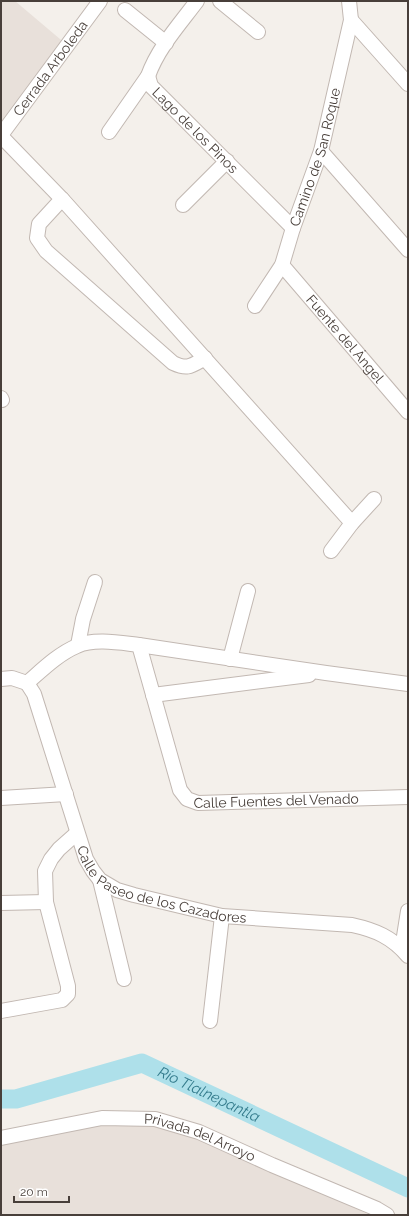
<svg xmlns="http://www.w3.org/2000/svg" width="409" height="1216" viewBox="0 0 409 1216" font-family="Raleway,sans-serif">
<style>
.residential{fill:#e8e0da}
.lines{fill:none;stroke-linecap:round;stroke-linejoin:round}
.canal{stroke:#aee0ea;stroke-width:19}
.street-casing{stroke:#c2b8b2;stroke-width:16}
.street{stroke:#fff;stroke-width:14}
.labels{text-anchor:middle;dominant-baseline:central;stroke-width:3;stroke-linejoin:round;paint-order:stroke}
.street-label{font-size:14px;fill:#483f3a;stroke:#fff}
.water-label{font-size:15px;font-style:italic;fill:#337b8c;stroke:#fff}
</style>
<rect width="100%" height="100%" fill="#f4f0eb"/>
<!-- residential -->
<g class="residential">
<polygon points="1,1 15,1 67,45 1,135"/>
<polygon points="102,1118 155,1119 272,1165 369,1215 1,1215 1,1138"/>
</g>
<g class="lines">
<!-- canal -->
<path class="canal" id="s1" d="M1,1099H16L142,1063L408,1188"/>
<defs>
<g id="street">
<polyline points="220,1 258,32"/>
<polyline points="125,10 166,43"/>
<polyline points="351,20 408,84"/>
<path id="s2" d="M148,76L151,86L293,228"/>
<path d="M109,132L148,76C158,48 179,25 197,1"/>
<path id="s3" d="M1,135L100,1"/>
<polyline points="1,136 62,199 352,523"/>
<polyline points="321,151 408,250"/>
<path d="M62,199L39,224L37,238L46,251L173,363C188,370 191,366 205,358"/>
<polyline points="183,205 227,161"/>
<path id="s4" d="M282,265L408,412"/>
<path id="s5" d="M255,306L282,265L293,228L321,151L351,20L349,1"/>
<polyline points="1,398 2,400"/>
<polyline points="331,551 352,523 374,499"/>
<polyline points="78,645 83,619 95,582"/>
<path id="s6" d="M139,645L180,790L187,799L198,803L408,797"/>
<polyline points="230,659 248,591"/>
<polyline points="1,679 12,678 27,683"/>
<path id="s7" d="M27,683L34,694L86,859L93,871L100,880L117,890L134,895L222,916L352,925C375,930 392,937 408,956"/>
<path d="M27,683C42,670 58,654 77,646C94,638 121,643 139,645L326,673L408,684"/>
<polyline points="153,695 309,675"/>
<polyline points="1,798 66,794"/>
<polyline points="100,880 124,979"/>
<polyline points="1,903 46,902"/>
<polyline points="402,949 408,911"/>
<polyline points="1,1011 62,1000 68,994 68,986 46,902 45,871 51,859 59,849 77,833"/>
<polyline points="210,1021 222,916"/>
<path id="s8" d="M1,1138L102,1118L155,1119L199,1132L272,1165L377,1209L387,1215"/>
</g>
</defs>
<!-- street casing -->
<use href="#street" class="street-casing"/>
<!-- street -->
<use href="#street" class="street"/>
</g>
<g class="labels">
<!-- street labels -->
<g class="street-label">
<text stroke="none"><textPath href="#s3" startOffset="83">Cerrada Arboleda</textPath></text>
<text stroke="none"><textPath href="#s2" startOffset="73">Lago de los Pinos</textPath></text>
<text stroke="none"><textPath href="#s5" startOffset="162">Camino de San Roque</textPath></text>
<text stroke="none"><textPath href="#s4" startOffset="97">Fuente del Ángel</textPath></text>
<text stroke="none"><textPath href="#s6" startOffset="252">Calle Fuentes del Venado</textPath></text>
<text stroke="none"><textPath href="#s7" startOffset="268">Calle Paseo de los Cazadores</textPath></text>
<text stroke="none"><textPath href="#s8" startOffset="204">Privada del Arroyo</textPath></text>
</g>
<!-- water labels -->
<g class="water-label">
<text stroke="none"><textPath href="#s1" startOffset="220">Río Tlalnepantla</textPath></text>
</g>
</g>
<!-- border -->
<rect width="409" height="1216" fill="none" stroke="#483f3a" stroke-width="4"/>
<!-- scale -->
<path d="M14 1196v6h55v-6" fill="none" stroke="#483f3a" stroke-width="2"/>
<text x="20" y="1196" font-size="12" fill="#483f3a" stroke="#ffffff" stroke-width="3" paint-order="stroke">20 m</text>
</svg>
